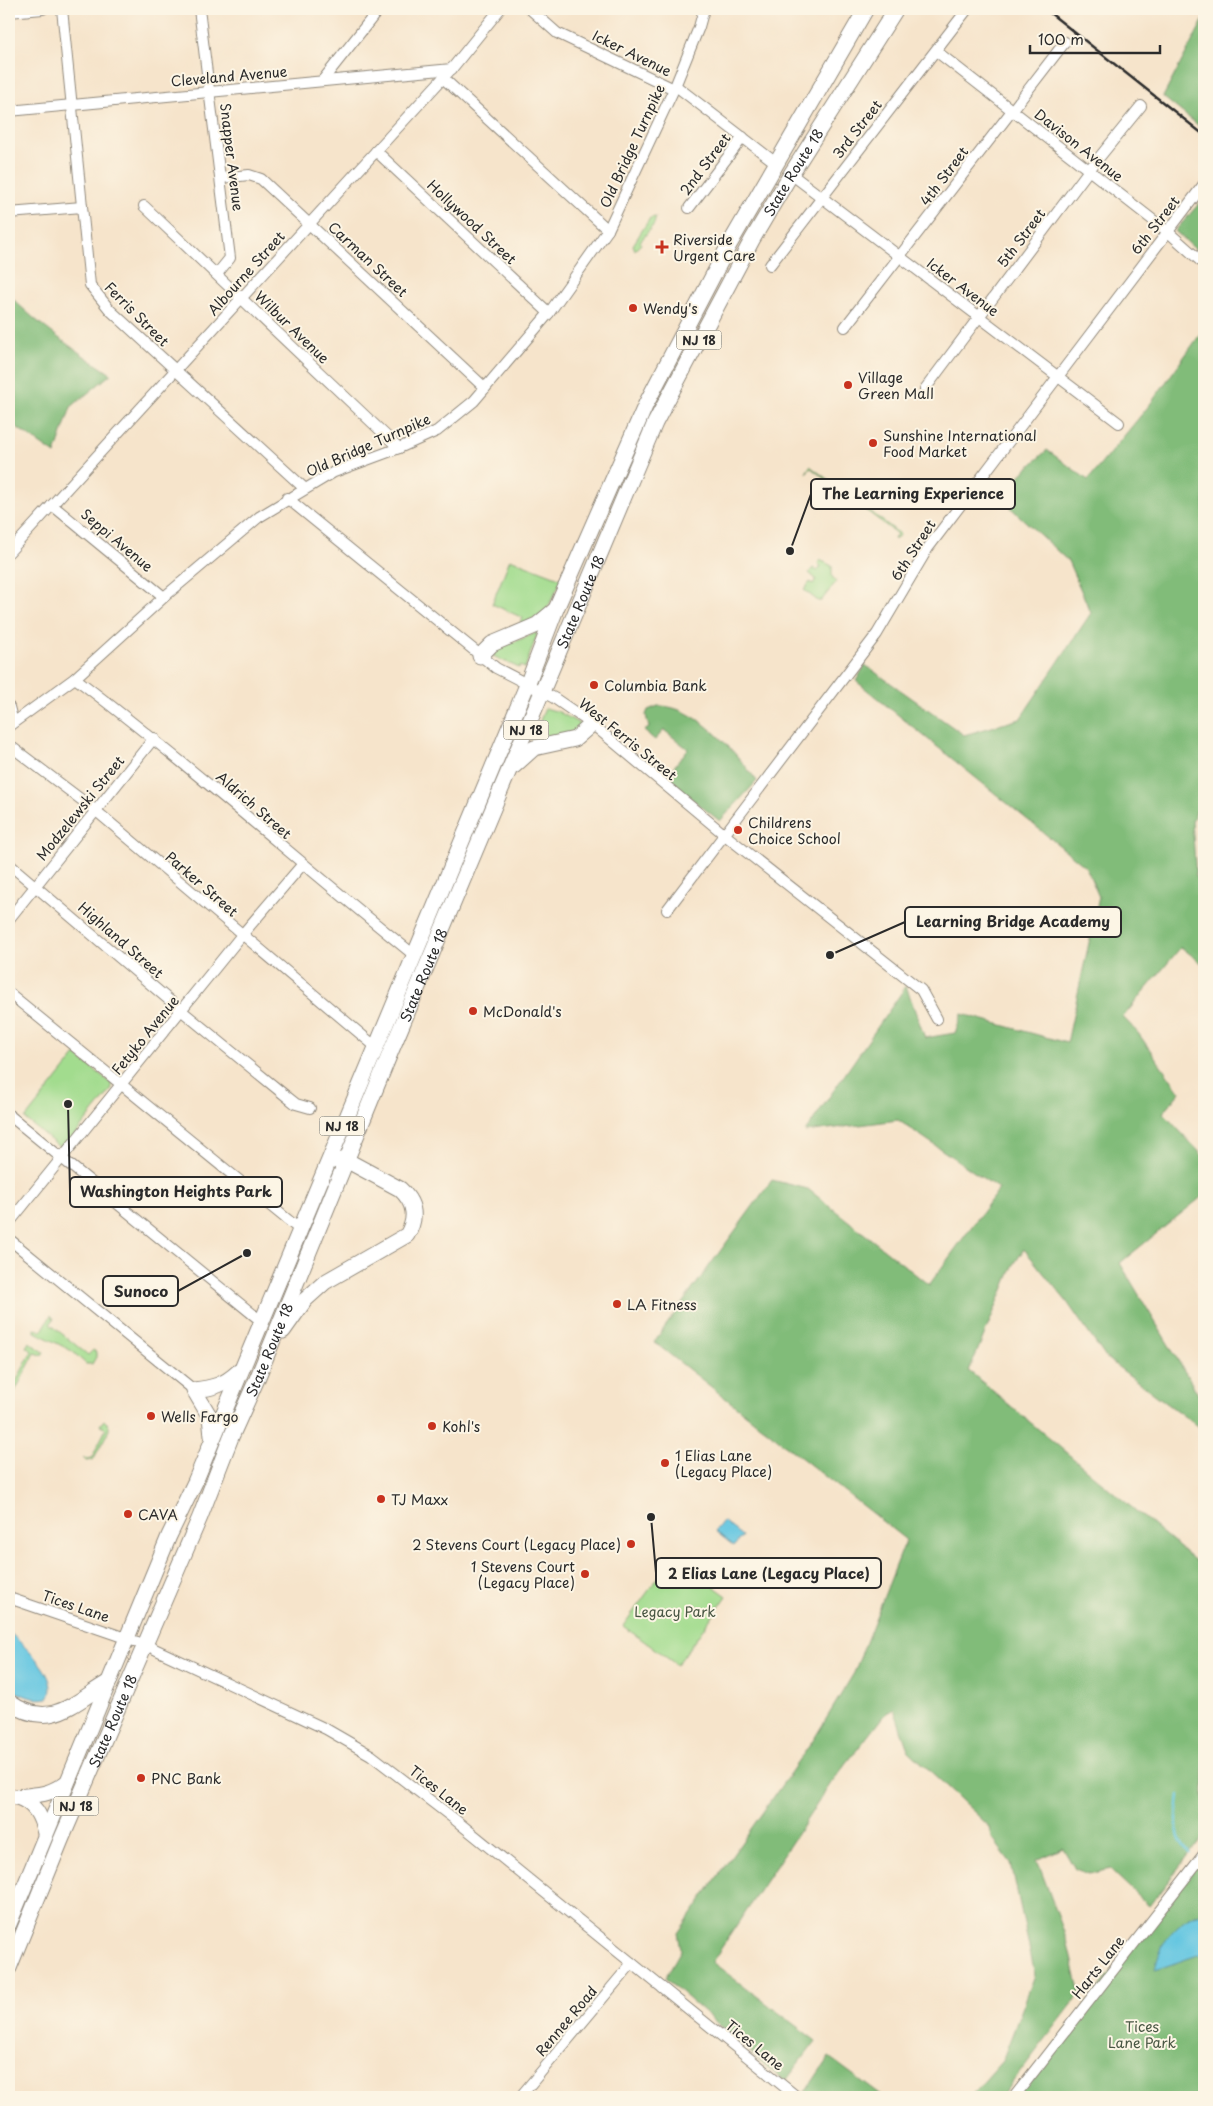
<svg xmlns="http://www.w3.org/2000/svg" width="1213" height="2106" viewBox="0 0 1213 2106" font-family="'Playpen Sans',sans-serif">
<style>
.green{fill:#a2dc8e;stroke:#66845c}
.forest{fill:#81bc79;stroke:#567452}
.water{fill:#63c6e1;stroke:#477886}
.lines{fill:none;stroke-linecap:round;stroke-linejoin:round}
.stream{stroke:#63c6e1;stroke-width:2.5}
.minor-casing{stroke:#90887b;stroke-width:12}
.highway-casing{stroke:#90887b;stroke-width:17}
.minor{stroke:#fff;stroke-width:10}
.highway{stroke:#fff;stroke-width:15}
.rail{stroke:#2b2b2b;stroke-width:2.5}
.poi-dot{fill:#c8321e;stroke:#fcf5e5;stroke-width:2}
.labels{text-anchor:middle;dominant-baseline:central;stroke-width:4;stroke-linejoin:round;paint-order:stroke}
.shield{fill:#fcf5e5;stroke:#6a6863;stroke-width:1}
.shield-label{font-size:12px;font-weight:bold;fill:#2b2b2b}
.street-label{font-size:14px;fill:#2b2b2b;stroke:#fcf5e5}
.poi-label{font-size:14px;fill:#2b2b2b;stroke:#fcf5e5;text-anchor:start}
.park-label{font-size:14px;fill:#495744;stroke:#fcf5e5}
.leader{fill:none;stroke:#2b2b2b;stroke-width:2}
.callout-dot{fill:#2b2b2b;stroke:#fcf5e5;stroke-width:2}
.callout{fill:#fcf5e5;stroke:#2b2b2b;stroke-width:2}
.callout-label{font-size:15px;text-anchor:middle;font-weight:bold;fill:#2b2b2b}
</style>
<rect width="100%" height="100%" fill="#fcf5e5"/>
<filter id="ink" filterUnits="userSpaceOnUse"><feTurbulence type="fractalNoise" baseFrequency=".02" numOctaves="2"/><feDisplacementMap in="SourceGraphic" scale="10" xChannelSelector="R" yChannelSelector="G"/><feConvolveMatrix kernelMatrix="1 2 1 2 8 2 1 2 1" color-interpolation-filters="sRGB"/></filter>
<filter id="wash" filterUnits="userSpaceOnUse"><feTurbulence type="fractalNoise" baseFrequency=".0096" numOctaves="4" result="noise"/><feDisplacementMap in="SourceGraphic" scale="20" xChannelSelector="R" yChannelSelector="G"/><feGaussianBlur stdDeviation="1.12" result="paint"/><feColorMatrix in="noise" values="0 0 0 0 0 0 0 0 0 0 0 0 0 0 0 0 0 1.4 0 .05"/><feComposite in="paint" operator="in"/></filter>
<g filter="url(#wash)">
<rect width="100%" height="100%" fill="#f6e4cb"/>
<!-- green -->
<g class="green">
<polygon points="656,217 654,224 640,242 641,244 635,250 633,245 650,218"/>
<polygon points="810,466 900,534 895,540 894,539 897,534 811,468 806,473"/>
<polygon points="510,559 562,579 545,613 520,625 523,618 492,604"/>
<polygon points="820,560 832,566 832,576 836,582 821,601 818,601 804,590 810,582 813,584 816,579 809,573 813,568 817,571 821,567 818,563"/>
<polygon points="538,632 525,668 520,666 519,668 493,656 495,650"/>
<polygon points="545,708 559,712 580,724 581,725 578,731 531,744"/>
<polygon points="76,1055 111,1083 112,1089 64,1148 58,1146 25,1119"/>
<polygon points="51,1315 54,1319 50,1324 88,1355 93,1350 96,1352 96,1357 92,1364 86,1364 72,1351 35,1332 35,1329 42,1331"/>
<polygon points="29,1342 44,1352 42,1355 35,1353 11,1399 9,1395 32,1351 26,1347"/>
<polygon points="104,1420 109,1425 109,1430 93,1460 86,1461 83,1458 91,1459 106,1429 100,1425"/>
<polygon points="673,1557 727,1596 677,1665 623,1626"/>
</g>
<!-- forest -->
<g class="forest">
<polygon points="1204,19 1204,130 1163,97"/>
<polygon points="1204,198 1204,257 1175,231"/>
<path d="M9,295C39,326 75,350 111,374L71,407L55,454L9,422Z"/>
<polygon points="1204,329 1204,795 1192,821 1196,877 1204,882 1204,965 1181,947 1123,1017 1138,1033 1180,1092 1163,1113 1204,1157 1204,1195 1120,1263 1204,1404 1204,1431 1106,1358 1067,1302 1024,1249 1013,1266 969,1371 1204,1568 1204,1835 1149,1906 1110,1869 1089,1874 1075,1869 1063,1848 1037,1860 1067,1940 1080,1994 1001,2097 970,2097 1002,2061 1035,1975 1011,1863 992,1838 990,1827 908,1750 894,1709 885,1714 831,1783 712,1962 816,2041 785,2082 665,1978 681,1950 678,1933 814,1739 854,1673 906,1540 654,1342 772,1180 808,1189 929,1285 999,1189 898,1120 805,1132 906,986 925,1038 955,1033 962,1014 1067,1043 1099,897 1086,867 856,681 865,665 964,735 1020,719 1091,613 1068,561 998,496 1047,450 1088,480 1151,403"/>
<path d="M658,706C697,705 735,752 757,781L720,821L665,778L688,749L664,730L655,740L644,731L649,728L646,715L648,710Z"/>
<polygon points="1204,1854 1204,2097 1014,2097"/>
<polygon points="829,2057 883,2097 802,2097"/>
</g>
<!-- water -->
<g class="water">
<polygon points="723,1521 742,1536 734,1546 715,1531"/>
<path d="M9,1632C23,1645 62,1678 48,1698C33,1701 22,1695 9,1688Z"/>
<path d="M1203,1912L1204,1957L1198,1955L1155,1970C1161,1940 1175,1922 1203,1912Z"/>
</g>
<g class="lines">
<!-- stream -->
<path class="stream" d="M1179,1795C1177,1814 1172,1841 1190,1853"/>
</g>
</g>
<g filter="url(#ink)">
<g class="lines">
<defs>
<g id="minor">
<polyline points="62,9 90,285 110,310 304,488"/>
<polyline points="199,9 230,258 217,274"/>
<polyline points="530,9 557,33 674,89"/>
<polyline points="9,12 43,9"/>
<polyline points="936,51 1167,231 1204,264"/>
<polyline points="443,78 608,230"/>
<polyline points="322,81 379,9"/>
<polyline points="676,86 776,163"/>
<polyline points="9,111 452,69"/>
<polyline points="376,151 549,313"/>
<polyline points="791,174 1119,423"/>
<polyline points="221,178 249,175 261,179 485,388"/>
<polyline points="144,206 399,448"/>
<polyline points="689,208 743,137"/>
<polyline points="9,213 82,207"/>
<polyline points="770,265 966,11"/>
<polyline points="845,327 1065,42"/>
<polyline points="925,389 1089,170 1141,106"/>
<polyline points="287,498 496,668 554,698 592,724 725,835 921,990 937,1019"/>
<polyline points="52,505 164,597"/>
<polyline points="9,552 454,66 500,9"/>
<path d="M75,678C191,766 300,863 414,955"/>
<polyline points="9,707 13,722"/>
<polyline points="9,726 75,678 164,597 259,517 334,472 399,448 437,431 474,401 549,313 608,230 674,89 699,27 704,9"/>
<polyline points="9,745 95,810 376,1047"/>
<polyline points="9,864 182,1011 281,1092 296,1104 310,1108"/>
<polyline points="667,910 877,634 928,548 1204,184"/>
<polyline points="9,919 154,738"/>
<polyline points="9,993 299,1229"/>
<polyline points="9,1115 261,1321"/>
<polyline points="9,1223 241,936 302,865"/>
<polyline points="9,1239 194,1390"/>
<polyline points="9,1598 146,1645 326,1729 371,1755 453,1818 797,2097"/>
<polyline points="520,2097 632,1963"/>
<polyline points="1014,2097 1204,1854"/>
</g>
<g id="highway">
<polyline points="480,656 492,644 537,625 555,610"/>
<polyline points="514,766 534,748 575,739 592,724"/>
<path d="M283,1331L305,1300L325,1282L407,1235C417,1218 415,1203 400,1189L346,1160L337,1161"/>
<path d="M212,1436L210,1417L194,1390C213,1388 224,1385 238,1372"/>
<path d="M9,1702C51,1732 75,1701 109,1682"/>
<path d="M17,1797C39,1794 47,1796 66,1783"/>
<path d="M17,1797C35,1803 41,1816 45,1833"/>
<polyline points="9,1924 169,1536 195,1482 527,685 556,609 646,404 729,245 866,9"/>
<path id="s1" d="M9,1968L61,1840L200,1517L231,1437L257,1379L391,1051L655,423L752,240L791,174L896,9"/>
</g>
</defs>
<!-- minor casing -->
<use href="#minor" class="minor-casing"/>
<!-- highway casing -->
<use href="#highway" class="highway-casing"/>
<!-- minor -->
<use href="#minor" class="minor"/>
<!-- highway -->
<use href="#highway" class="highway"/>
<!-- rail -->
<polyline class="rail" points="1045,9 1204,135"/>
</g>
</g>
<!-- markers -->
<g class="poi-dot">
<path d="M659.5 239.5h5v5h5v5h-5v5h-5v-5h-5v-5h5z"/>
<circle cx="633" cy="308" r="5"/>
<circle cx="848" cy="385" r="5"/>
<circle cx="873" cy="443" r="5"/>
<circle cx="594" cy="685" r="5"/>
<circle cx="738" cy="830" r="5"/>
<circle cx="473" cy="1011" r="5"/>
<circle cx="617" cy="1304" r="5"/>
<circle cx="151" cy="1416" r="5"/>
<circle cx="432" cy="1426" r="5"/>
<circle cx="665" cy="1463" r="5"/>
<circle cx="381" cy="1499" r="5"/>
<circle cx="128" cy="1514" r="5"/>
<circle cx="631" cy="1544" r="5"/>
<circle cx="585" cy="1574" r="5"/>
<circle cx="141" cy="1778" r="5"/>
</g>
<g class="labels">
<!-- shield labels -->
<g class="shield">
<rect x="676.5" y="330.5" width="45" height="19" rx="4"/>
<rect x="503.5" y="720.5" width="45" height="19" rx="4"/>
<rect x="319.5" y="1116.5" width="45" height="19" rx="4"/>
<rect x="53.5" y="1796.5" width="45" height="19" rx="4"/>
</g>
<g class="shield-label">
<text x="699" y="340">NJ 18</text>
<text x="526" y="730">NJ 18</text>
<text x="342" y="1126">NJ 18</text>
<text x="76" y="1806">NJ 18</text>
</g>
<!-- street labels -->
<g class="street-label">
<text transform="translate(632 53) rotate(26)">Icker Avenue</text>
<text transform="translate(229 76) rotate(-5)">Cleveland Avenue</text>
<text transform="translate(857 129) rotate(-52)">3rd Street</text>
<text transform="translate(1079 145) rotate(38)">Davison Avenue</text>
<text transform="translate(632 146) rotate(-65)">Old Bridge Turnpike</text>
<text transform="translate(232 157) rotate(83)">Snapper Avenue</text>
<text transform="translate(705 164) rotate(-53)">2nd Street</text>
<text stroke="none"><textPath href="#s1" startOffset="1961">State Route 18</textPath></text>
<text transform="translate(944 176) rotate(-53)">4th Street</text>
<text transform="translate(472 222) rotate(43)">Hollywood Street</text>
<text transform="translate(1155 225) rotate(-52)">6th Street</text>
<text transform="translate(1021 238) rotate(-53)">5th Street</text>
<text transform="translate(368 259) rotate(43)">Carman Street</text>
<text transform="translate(246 273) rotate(-48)">Albourne Street</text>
<text transform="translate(963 287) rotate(37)">Icker Avenue</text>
<text transform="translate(137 314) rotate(45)">Ferris Street</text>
<text transform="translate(292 327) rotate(44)">Wilbur Avenue</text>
<text transform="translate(368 445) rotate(-24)">Old Bridge Turnpike</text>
<text transform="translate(117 540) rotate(40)">Seppi Avenue</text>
<text transform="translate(913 550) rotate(-57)">6th Street</text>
<text stroke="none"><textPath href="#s1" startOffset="1481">State Route 18</textPath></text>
<text transform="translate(628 739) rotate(39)">West Ferris Street</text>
<text transform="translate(254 805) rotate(41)">Aldrich Street</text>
<text transform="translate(80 808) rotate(-51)">Modzelewski Street</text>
<text transform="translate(202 884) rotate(41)">Parker Street</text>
<text transform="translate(121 940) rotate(41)">Highland Street</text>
<text stroke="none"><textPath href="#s1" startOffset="1076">State Route 18</textPath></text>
<text transform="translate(145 1035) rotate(-51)">Fetyko Avenue</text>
<text stroke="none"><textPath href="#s1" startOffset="671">State Route 18</textPath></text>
<text transform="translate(76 1606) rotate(19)">Tices Lane</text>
<text stroke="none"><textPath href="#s1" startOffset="268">State Route 18</textPath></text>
<text transform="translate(439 1790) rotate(38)">Tices Lane</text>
<text transform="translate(1098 1967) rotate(-52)">Harts Lane</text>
<text transform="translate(566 2021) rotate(-50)">Rennee Road</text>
<text transform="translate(755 2045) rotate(39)">Tices Lane</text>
</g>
<!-- poi labels -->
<g class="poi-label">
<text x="673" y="239">Riverside<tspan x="673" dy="16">Urgent Care</tspan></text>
<text x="643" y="308">Wendy's</text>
<text x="858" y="377">Village<tspan x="858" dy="16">Green Mall</tspan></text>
<text x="883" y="435">Sunshine International<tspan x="883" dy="16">Food Market</tspan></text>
<text x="604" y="685">Columbia Bank</text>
<text x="748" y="822">Childrens<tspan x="748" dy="16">Choice School</tspan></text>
<text x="483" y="1011">McDonald's</text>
<text x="627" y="1304">LA Fitness</text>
<text x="161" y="1416">Wells Fargo</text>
<text x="442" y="1426">Kohl's</text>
<text x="675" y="1455">1 Elias Lane<tspan x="675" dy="16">(Legacy Place)</tspan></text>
<text x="391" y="1499">TJ Maxx</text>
<text x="138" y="1514">CAVA</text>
<text x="621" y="1544" text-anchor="end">2 Stevens Court (Legacy Place)</text>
<text x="575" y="1566" text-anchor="end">1 Stevens Court<tspan x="575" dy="16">(Legacy Place)</tspan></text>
<text x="151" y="1778">PNC Bank</text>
</g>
<!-- park labels -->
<g class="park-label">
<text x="675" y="1611">Legacy Park</text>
<text x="1142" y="2026">Tices<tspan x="1142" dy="16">Lane Park</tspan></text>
</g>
</g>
<!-- callouts -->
<path class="leader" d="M790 551L811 494M830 955L905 922M68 1104L70 1192M247 1253L178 1291M651 1517L656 1573"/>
<g class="callout-dot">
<circle cx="790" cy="551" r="5"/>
<circle cx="830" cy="955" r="5"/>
<circle cx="68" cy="1104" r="5"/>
<circle cx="247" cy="1253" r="5"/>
<circle cx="651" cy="1517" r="5"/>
</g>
<g class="callout">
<rect x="811" y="479" width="204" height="30" rx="5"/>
<rect x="905" y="907" width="216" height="30" rx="5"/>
<rect x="70" y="1177" width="212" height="30" rx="5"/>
<rect x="103" y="1276" width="75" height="30" rx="5"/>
<rect x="656" y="1558" width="225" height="30" rx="5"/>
</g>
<g class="callout-label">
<text x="913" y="499">The Learning Experience</text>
<text x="1013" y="927">Learning Bridge Academy</text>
<text x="176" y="1197">Washington Heights Park</text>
<text x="141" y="1297">Sunoco</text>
<text x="769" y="1579">2 Elias Lane (Legacy Place)</text>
</g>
<!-- margin -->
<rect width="1213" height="2106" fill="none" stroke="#fcf5e5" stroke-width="30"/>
<!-- scale -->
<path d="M1030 45v8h130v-8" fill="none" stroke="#2b2b2b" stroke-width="2.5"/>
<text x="1038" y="45" font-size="15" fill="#2b2b2b" stroke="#fcf5e5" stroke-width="4" paint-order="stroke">100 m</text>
</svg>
